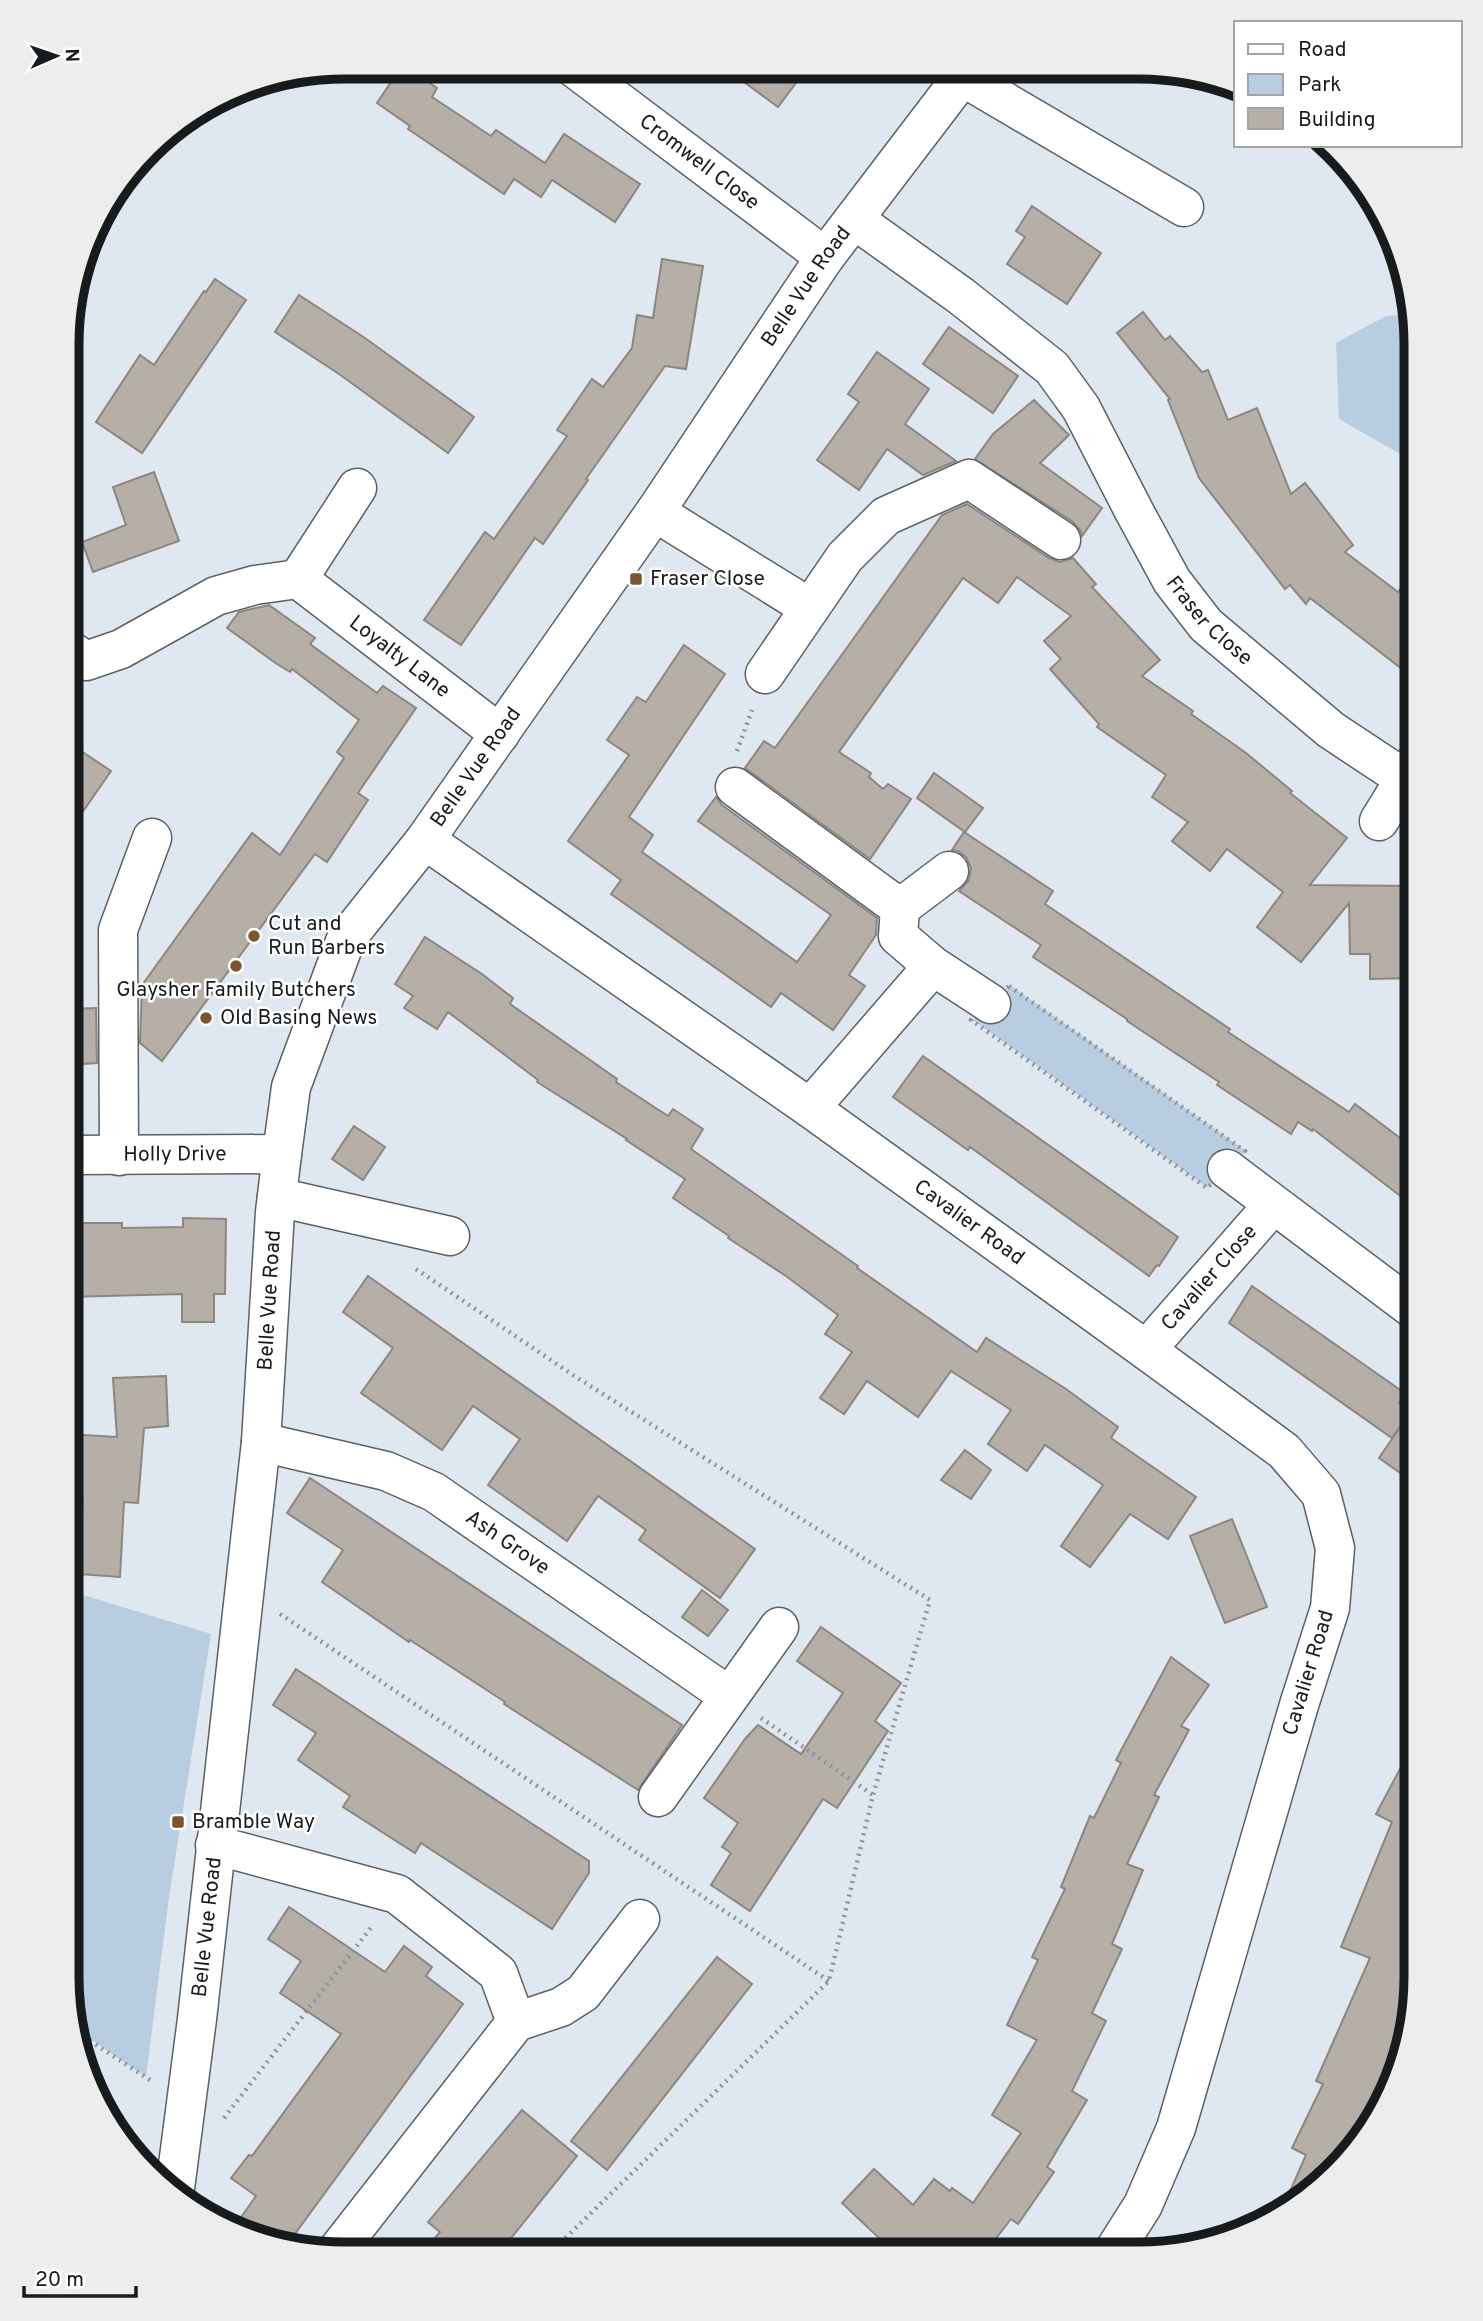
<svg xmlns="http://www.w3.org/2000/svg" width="1483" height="2321" viewBox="0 0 1483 2321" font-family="Overpass,sans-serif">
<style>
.green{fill:#b8cddf}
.building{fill:#b6afa7;stroke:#8d867f;stroke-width:2}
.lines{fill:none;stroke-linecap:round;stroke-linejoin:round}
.minor-casing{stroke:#5a6268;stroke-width:41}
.path{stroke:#8d9399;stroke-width:4.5;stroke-dasharray:2 5;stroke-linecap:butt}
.minor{stroke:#fff;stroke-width:38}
.poi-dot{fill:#79562f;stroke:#fff;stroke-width:2.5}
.labels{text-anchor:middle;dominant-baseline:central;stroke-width:5;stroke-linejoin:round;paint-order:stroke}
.street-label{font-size:21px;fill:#181b1d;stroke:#fff}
.poi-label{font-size:21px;fill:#181b1d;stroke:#fff;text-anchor:start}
.rim{fill:none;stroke:#181b1d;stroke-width:9}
</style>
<rect width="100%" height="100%" fill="#dfe8f0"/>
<!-- green -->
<g class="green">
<polygon points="1408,314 1411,316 1416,344 1416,463 1339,419 1336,343 1386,316"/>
<polygon points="1011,986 1246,1151 1208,1188 973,1020"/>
<polygon points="67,1590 211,1634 169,1897 146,2077 77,2030 67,1977"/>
</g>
<!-- building -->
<g class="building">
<polygon points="401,67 406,67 437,88 432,97 491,136 496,130 545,163 564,134 640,184 615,222 552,180 541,197 514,179 504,194 408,129 410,126 377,103"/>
<polygon points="725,68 807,68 778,107"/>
<polygon points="1032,206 1101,253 1067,304 1007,264 1025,237 1016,231"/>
<polygon points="662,259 703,266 686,369 665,366 586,479 588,480 543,544 535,538 461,645 424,620 485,532 494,539 567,436 557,430 592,379 603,387 632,348 637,315 653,318"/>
<polygon points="215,279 246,300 142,453 96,422 140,355 154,365 204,291 206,292"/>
<polygon points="299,295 365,338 474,417 448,453 339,374 275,332"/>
<polygon points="1143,312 1165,340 1170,336 1202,372 1208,370 1228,420 1257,408 1291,494 1305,483 1353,545 1345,552 1398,592 1416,568 1416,649 1402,669 1310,598 1306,604 1290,585 1285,589 1199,478 1168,400 1170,399 1117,333"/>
<polygon points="949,327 1018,376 993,413 923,364"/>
<polygon points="877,352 929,389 905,424 956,461 923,475 887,449 859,490 817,460 859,402 848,394"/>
<polygon points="1034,400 1069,435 1040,463 1102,508 1082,536 1080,530 1073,522 975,459 993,434"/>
<polygon points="154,472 179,541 93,572 82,542 126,525 113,487"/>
<polygon points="967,504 1049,558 1060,562 1073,558 1096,584 1092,587 1160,660 1142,676 1193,711 1191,714 1246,753 1292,791 1290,793 1347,838 1310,885 1416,886 1416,978 1370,979 1370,954 1350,954 1349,903 1301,962 1257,927 1283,892 1227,849 1210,871 1172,841 1188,822 1152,797 1166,775 1097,727 1099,724 1050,669 1061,659 1044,641 1071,616 1017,577 998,603 963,578 839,752 871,773 869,777 883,789 888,784 911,799 870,859 745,768 764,741 775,748 942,515"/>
<polygon points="269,605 315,638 310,644 377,693 383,686 416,708 358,793 368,800 327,862 315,854 162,1061 140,1043 142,985 252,833 280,855 344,758 337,752 359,720 292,669 290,672 277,664 227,628 239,612"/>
<polygon points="684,645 725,674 629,817 653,835 642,852 797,962 831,915 698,821 716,797 722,805 877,918 876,935 849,975 865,986 833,1030 781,993 771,1007 611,894 621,880 568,841 629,755 607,740 637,697 646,702"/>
<polygon points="81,751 111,771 68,833 68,769"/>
<polygon points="934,773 983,808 965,832 917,798"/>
<polygon points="964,832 1053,891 1045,904 1230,1029 1228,1032 1349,1112 1355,1104 1416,1150 1416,1208 1313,1129 1312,1131 1298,1122 1291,1134 1217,1085 1219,1082 1127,1021 1127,1019 1033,957 1041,945 959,891 969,880 971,868 966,857 958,851 952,850"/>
<polygon points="425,937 482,974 513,998 510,1004 617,1079 616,1082 668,1116 673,1109 703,1129 691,1149 858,1266 857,1268 977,1352 986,1338 1066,1389 1118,1427 1111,1438 1196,1497 1168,1539 1130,1514 1090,1567 1061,1546 1103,1485 1045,1445 1027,1471 988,1444 1011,1410 951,1371 918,1417 867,1381 844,1414 820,1398 852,1352 825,1334 838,1315 786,1276 728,1238 729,1236 673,1198 685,1179 626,1140 627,1139 537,1082 538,1080 448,1012 437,1029 404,1008 413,996 395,984"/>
<polygon points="96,1008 97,1063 68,1065 68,1009"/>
<polygon points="923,1056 1178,1237 1159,1266 1157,1265 1149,1276 970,1147 968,1150 893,1097"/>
<polygon points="354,1126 385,1147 363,1180 332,1159"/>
<polygon points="183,1218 226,1219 225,1294 214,1294 214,1322 182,1322 182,1294 67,1297 68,1223 122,1223 122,1228 183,1227"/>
<polygon points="368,1276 755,1549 720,1598 639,1540 646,1530 598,1496 567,1541 488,1485 520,1439 473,1406 442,1450 361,1393 393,1348 343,1312"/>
<polygon points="1252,1286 1406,1394 1399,1403 1411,1411 1392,1438 1229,1323"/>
<polygon points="166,1376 168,1426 144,1428 138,1503 124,1502 120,1577 79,1574 83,1499 67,1498 67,1434 117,1437 113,1378"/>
<polygon points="1416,1404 1416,1484 1379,1458"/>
<polygon points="965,1450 991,1470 971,1499 941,1480"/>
<polygon points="310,1478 682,1725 638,1790 504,1704 505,1702 410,1640 409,1642 322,1582 343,1550 287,1513"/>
<polygon points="1232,1519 1267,1607 1225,1623 1190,1536"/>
<polygon points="702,1590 728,1610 708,1636 682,1617"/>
<polygon points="821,1627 901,1683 875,1721 888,1731 837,1808 823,1799 750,1911 711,1885 731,1853 722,1847 738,1823 704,1798 745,1739 758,1725 801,1754 843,1693 797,1661"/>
<polygon points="1171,1657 1209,1685 1181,1726 1189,1730 1154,1795 1159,1797 1127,1864 1143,1870 1112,1944 1122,1949 1092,2013 1106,2021 1072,2091 1087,2100 1047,2167 1054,2172 1018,2224 1011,2219 984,2254 896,2254 842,2203 874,2169 913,2205 934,2179 950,2191 952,2188 973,2203 1021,2133 992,2115 1037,2040 1007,2025 1038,1960 1032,1957 1065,1889 1061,1887 1090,1816 1094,1818 1121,1763 1116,1760"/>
<polygon points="296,1669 589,1861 589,1873 552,1929 421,1843 415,1853 343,1807 350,1796 298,1760 316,1733 273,1705"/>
<polygon points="1416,1739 1416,1996 1414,2007 1394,2051 1397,2052 1382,2088 1389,2091 1359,2146 1308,2197 1280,2214 1306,2155 1292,2148 1323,2084 1316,2081 1370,1958 1341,1947 1392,1822 1376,1814"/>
<polygon points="289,1907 385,1972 404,1946 432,1967 426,1976 463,2004 286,2246 238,2234 232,2230 256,2196 231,2178 249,2155 252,2156 341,2034 280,1993 301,1961 268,1939"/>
<polygon points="717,1957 752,1984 607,2170 571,2141"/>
<polygon points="522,2110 577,2156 499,2253 423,2252 440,2232 428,2222"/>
</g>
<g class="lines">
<defs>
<g id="minor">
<path id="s1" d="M573,67L825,257"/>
<polyline points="963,77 1184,207"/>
<path id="s2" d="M855,220L961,296L1052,368L1081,408L1134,511L1172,581L1206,625L1331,730L1405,779"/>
<polyline points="655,512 810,608"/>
<path id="s3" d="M298,579L500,734"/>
<polyline points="68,649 86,661 121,649 216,596 255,585 298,579 357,488"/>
<polyline points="765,674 845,557 886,516 969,479 1061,540"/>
<polyline points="735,787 900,908 898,936 933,966 991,1004"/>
<polyline points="1379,821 1416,761"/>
<path id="s4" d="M425,840L810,1108L1146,1350L1284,1451L1321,1494L1335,1548L1330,1608L1299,1705L1176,2128L1143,2205L1112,2254"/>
<polyline points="900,908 949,871"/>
<polyline points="810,1108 933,966"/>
<path id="s5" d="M68,1155L282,1154"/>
<polyline points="119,1156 118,930 152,838"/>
<polyline points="1227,1169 1416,1311"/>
<polyline points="277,1197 450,1236"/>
<path id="s6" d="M1146,1350L1273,1205"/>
<path id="s7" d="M261,1442L386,1471L434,1492L729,1696"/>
<polyline points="658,1797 779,1627"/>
<polyline points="215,1845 397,1894 498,1973 516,2022"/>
<path id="s8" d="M174,2196L197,2019L261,1442L275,1212L282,1154L291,1087L346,939L425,840L655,512L825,257L969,68"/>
<polyline points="336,2252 516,2022 561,2007 583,1993 640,1919"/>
</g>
</defs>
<!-- minor casing -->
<use href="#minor" class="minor-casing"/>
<!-- path -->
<g class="path">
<polyline points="737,751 752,710"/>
<polygon points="1009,986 1245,1151 1207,1188 971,1020"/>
<polyline points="416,1269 576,1377 930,1600 873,1795 829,1981 550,2253"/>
<polyline points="280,1614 829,1981"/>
<polyline points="761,1718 873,1795"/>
<polyline points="78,2033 150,2080"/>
<polyline points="224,2118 373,1925"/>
</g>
<!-- minor -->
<use href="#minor" class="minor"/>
</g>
<!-- markers -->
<g class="poi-dot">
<rect x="629" y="572" width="14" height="14" rx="3.5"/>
<circle cx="254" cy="936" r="7"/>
<circle cx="236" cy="966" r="7"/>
<circle cx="206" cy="1018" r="7"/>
<rect x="171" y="1815" width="14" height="14" rx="3.5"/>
</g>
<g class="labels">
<!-- street labels -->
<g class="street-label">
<text stroke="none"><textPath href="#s1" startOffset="158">Cromwell Close</textPath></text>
<text stroke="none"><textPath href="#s8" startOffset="2072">Belle Vue Road</textPath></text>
<text stroke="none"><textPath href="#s2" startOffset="546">Fraser Close</textPath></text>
<text stroke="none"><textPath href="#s3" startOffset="128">Loyalty Lane</textPath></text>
<text stroke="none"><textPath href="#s8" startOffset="1489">Belle Vue Road</textPath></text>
<text stroke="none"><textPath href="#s5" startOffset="107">Holly Drive</textPath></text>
<text stroke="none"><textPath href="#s4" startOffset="665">Cavalier Road</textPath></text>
<text stroke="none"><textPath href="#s6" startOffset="96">Cavalier Close</textPath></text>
<text stroke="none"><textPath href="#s8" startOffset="901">Belle Vue Road</textPath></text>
<text stroke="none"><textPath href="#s7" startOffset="270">Ash Grove</textPath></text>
<text transform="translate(1309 1673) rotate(-73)">Cavalier Road</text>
<text stroke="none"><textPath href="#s8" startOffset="271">Belle Vue Road</textPath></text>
</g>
<!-- poi labels -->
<g class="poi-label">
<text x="650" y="579">Fraser Close</text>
<text x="268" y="924">Cut and<tspan x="268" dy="24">Run Barbers</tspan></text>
<text x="236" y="990" text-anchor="middle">Glaysher Family Butchers</text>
<text x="220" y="1018">Old Basing News</text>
<text x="192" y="1822">Bramble Way</text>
</g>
</g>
<!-- crop -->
<path d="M0 0H1483V2321H0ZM344 79H1139A265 265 0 0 1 1404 344V1977A265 265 0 0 1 1139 2242H344A265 265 0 0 1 79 1977V344A265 265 0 0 1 344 79Z" fill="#ededed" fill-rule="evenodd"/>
<path class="rim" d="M344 79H1139A265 265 0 0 1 1404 344V1977A265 265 0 0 1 1139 2242H344A265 265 0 0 1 79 1977V344A265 265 0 0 1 344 79Z"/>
<!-- legend -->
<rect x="1234" y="21" width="228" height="126" fill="#ffffff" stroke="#a3a4a5" stroke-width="2"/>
<rect x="1248" y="44" width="35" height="10" fill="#ffffff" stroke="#a3a4a5" stroke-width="2"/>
<text x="1298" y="56" font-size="21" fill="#181b1d">Road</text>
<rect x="1248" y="74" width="35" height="21" fill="#b8cddf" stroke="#a3a4a5" stroke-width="2"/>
<text x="1298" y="91" font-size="21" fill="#181b1d">Park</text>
<rect x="1248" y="108" width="35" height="21" fill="#b6afa7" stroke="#a3a4a5" stroke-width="2"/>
<text x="1298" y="126" font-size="21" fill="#181b1d">Building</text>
<!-- north arrow -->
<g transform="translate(56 56) rotate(88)" stroke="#ffffff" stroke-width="5" paint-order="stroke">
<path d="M0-5L12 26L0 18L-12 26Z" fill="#181b1d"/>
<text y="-10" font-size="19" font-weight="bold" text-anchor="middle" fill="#181b1d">N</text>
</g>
<!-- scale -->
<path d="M24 2286v10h112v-10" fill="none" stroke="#181b1d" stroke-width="3.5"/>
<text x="35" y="2286" font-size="21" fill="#181b1d" stroke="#ffffff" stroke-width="5" paint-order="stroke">20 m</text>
</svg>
